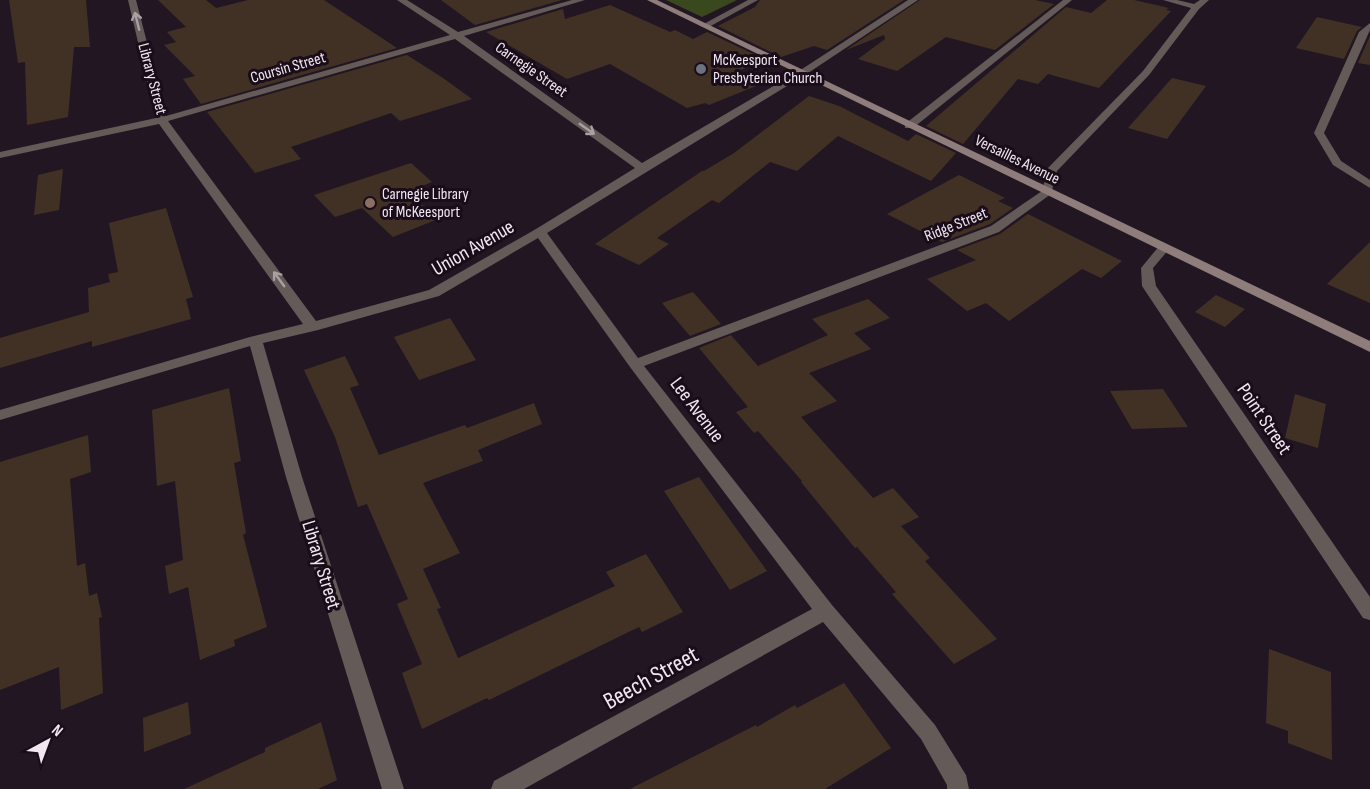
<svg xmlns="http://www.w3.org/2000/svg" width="1370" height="789" viewBox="0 0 1370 789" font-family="'Sofia Sans Condensed',sans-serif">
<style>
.green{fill:#39491d}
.building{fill:#413125}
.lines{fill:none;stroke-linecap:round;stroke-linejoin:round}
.street{fill:#645a58;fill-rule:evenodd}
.secondary{fill:#8e7d7a;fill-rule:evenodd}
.oneway{stroke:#aaa0a4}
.worship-dot{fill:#6b7280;stroke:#1a0d19;stroke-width:2}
.education-dot{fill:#8d6e63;stroke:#1a0d19;stroke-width:2}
.labels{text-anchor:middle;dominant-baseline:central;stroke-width:6;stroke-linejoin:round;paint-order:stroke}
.far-poi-label{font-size:16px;fill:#f1e7f0;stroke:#1a0d19;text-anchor:start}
.far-street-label{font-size:16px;fill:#f1e7f0;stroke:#1a0d19}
.street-label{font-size:20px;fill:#f1e7f0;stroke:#1a0d19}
.near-street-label{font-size:24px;fill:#f1e7f0;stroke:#1a0d19}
</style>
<rect width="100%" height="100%" fill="#231623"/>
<!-- green -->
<polygon class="green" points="666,0 737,0 702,17"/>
<!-- building -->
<g class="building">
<polygon points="9,0 86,0 90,47 74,47 68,117 27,125 25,62 18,63"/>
<polygon points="158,0 206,0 216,8 248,0 324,0 397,48 201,104 183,79 195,76 164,45 176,42 167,32 186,27"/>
<polygon points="441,0 562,0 475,25"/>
<polygon points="760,0 904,0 827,50 814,46 781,57 718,26 755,7"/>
<polygon points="920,0 1035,0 1054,4 995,50 946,37 897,71 858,59 885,39 884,35 846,50"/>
<polygon points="1107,0 1134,0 1169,8 1166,10 1171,11 1099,88 1048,74 1038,84 1018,79 963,144 926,126 1066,7 1091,13"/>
<polygon points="610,5 670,32 675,30 693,39 707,32 768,61 734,72 766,82 709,105 705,103 687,108 610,64 567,79 486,32 563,9 565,19"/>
<polygon points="1317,17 1362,27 1357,31 1344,59 1296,48"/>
<polygon points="1370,36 1370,65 1358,63"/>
<polygon points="407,55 443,78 472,99 400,121 391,113 291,147 301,159 255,173 207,112"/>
<polygon points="1172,78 1206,86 1167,139 1128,128"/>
<polygon points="809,96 839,106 908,141 916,134 956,153 931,181 838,136 797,171 770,162 719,203 712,200 657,238 669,244 639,265 595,244 702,171 704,171 734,153"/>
<polygon points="411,163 432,182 408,192 438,219 393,237 362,208 335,217 314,195"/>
<polygon points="63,169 59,210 34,215 38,175"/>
<polygon points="959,175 1005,198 998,201 1013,208 990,224 942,242 887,214"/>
<polygon points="166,208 193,297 186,299 191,319 92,347 92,341 0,368 0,338 89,312 88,288 110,282 108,274 118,272 109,223"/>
<polygon points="1028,214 1122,261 1101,278 1082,269 1009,321 986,303 967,311 927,279 976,260 957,250 1000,234"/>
<polygon points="1370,242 1370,303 1327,284"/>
<polygon points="693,292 721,324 690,336 662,303"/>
<polygon points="1216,295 1245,309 1225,327 1195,312"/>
<polygon points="868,299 890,318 854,333 871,349 809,373 837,401 801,417 873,498 893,488 919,517 901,526 930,558 925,561 997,639 954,664 892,594 896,592 857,547 855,548 801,482 802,481 758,431 754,433 736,412 748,407 699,348 731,335 758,366 828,335 812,319"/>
<polygon points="450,318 476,360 419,380 394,337"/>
<polygon points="345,356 359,385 350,388 379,455 465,425 467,428 534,403 542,424 478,450 483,461 423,483 460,553 423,569 441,608 437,609 458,658 615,586 606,572 646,554 683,612 642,632 639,627 489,700 487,698 422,729 402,673 422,664 397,604 408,599 367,504 358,507 335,437 304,370"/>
<polygon points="229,388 241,461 234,463 246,533 243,535 267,627 234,640 235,646 200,660 188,587 169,594 165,566 183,560 175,481 157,486 152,410"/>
<polygon points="1163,389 1188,427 1132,429 1110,391"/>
<polygon points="1295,394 1326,404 1318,448 1285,438"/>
<polygon points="88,435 91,472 70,479 77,566 85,563 89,596 97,593 102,617 99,618 103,693 61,710 59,667 0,690 0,462"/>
<polygon points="699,477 767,571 730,590 664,491"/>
<polygon points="1269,649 1331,672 1332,760 1288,743 1288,731 1266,723"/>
<polygon points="844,683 891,748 825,789 630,789 756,725 757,727 795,705 797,708"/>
<polygon points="188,702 191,734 144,752 143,718"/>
<polygon points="321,722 337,780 318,789 184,789 265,752 265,748"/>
</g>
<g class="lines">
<!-- street -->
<g class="street">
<path d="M128,0H136L166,116L450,35L397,0H407L458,32L572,0H585L464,36L642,163L799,71L908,0H918L805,75L547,233L638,358L991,226L1042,191L1048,168L1143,71L1191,8L1163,0H1177L1194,4L1200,0H1209L1199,9L1149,75L1057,171L1051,194L999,232L644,366L832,605L935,725L966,775L969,789H947V785L921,739L823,622L524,789H491L494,781L812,609L630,367L538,238L439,296L318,330L263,343L302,477L404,789H382L286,477L250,346L0,420V410L250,337L303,324L159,124L0,158V152L156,118ZM455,39L635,168L536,229L429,290L316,321L168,121Z"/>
<polygon points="748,0 758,0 707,28 700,26"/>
<polygon points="1063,0 1072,0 913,128 905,128 905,124"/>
<polygon points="1370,23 1370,30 1324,133 1341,161 1370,180 1370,188 1333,165 1314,133 1359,32"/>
<polygon points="1164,244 1170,248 1153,268 1156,286 1370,597 1370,620 1363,618 1142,286 1141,268 1160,245"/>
</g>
<!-- secondary -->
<polygon class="secondary" points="647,0 657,0 1370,341 1370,352"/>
</g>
<!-- one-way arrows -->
<defs><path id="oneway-shaft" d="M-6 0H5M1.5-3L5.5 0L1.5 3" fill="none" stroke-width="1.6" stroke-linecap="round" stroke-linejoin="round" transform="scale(1.5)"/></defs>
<g class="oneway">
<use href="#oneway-shaft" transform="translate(137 21) rotate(-104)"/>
<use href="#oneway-shaft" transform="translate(587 129) rotate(35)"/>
<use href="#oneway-shaft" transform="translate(279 279) rotate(-126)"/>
</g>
<!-- markers -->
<circle class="worship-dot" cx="701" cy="69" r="6"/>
<circle class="education-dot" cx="370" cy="203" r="6"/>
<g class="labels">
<!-- far-poi labels -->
<g class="far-poi-label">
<text x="713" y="60">McKeesport<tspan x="713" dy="18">Presbyterian Church</tspan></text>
<text x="382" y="194">Carnegie Library<tspan x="382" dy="18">of McKeesport</tspan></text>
</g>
<!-- far-street labels -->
<g class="far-street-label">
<text transform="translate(288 68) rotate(-16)">Coursin Street</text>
<text transform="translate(531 70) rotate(35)">Carnegie Street</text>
<text transform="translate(152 79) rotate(75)">Library Street</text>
<text transform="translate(1017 160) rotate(26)">Versailles Avenue</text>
<text transform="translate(956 225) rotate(-22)">Ridge Street</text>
</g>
<!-- street labels -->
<g class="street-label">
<text transform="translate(473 248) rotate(-30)">Union Avenue</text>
<text transform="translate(697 410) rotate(53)">Lee Avenue</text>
<text transform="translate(1264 419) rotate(56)">Point Street</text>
<text transform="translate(321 565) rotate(73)">Library Street</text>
</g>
<!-- near-street labels -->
<g class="near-street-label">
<text transform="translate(651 678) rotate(-29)">Beech Street</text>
</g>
</g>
<!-- north arrow -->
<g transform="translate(48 741) rotate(41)" stroke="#1a0d19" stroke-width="4.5" paint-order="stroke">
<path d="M0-4.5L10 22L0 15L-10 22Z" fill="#f1e7f0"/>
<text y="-9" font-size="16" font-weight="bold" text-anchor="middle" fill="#f1e7f0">N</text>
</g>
</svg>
